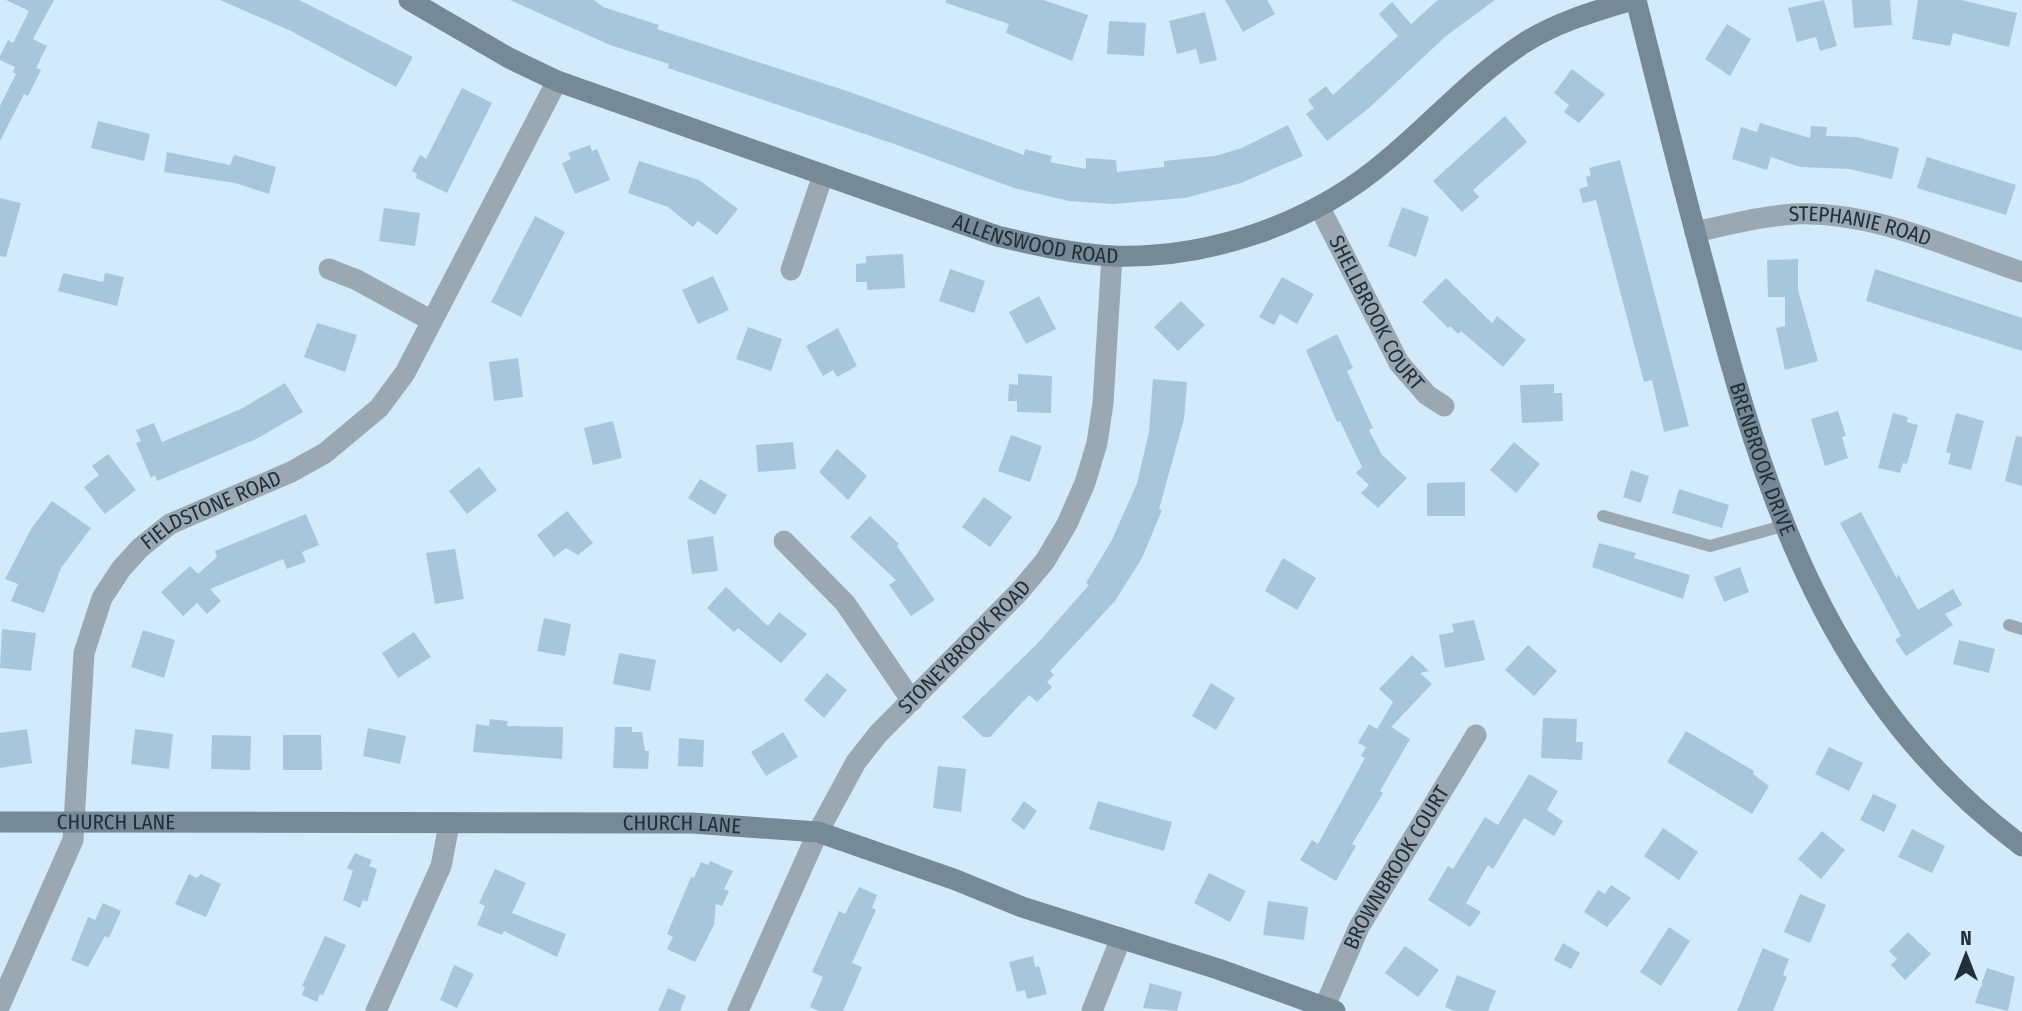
<svg xmlns="http://www.w3.org/2000/svg" width="2022" height="1011" viewBox="0 0 2022 1011" font-family="'Fira Sans Condensed',sans-serif">
<style>
.building{fill:#a8c6db}
.lines{fill:none;stroke-linecap:round;stroke-linejoin:round}
.lane{stroke:#9ba8b1;stroke-width:12}
.street{stroke:#9ba8b1;stroke-width:21}
.secondary{stroke:#768997;stroke-width:21}
.labels{text-anchor:middle;dominant-baseline:central;stroke-width:5;stroke-linejoin:round;paint-order:stroke}
.street-label{font-size:21px;fill:#232f37;stroke:#d1eafc}
</style>
<rect width="100%" height="100%" fill="#d1eafc"/>
<!-- building -->
<g class="building">
<polygon points="6,0 54,0 33,39 47,46 36,68 41,70 28,96 24,94 0,141 0,106 16,74 13,72 15,67 0,60 0,56 8,40 13,43 29,11"/>
<polygon points="220,0 299,0 413,57 396,87 291,31"/>
<polygon points="510,0 594,0 603,7 659,25 657,29 850,92 1024,155 1025,149 1052,156 1050,162 1086,169 1086,158 1116,160 1117,172 1164,167 1164,161 1215,156 1242,148 1288,125 1303,156 1241,183 1185,198 1113,204 1069,201 1014,188 900,146 668,68 669,64 610,45"/>
<polygon points="946,0 1043,0 1088,15 1072,61 1006,33 1009,24 946,3"/>
<polygon points="1225,0 1267,0 1275,14 1243,32"/>
<polygon points="1438,0 1495,0 1446,36 1369,108 1327,141 1306,114 1314,108 1308,100 1326,86 1333,95 1398,36 1379,14 1392,2 1411,24"/>
<polygon points="1824,0 1837,46 1820,51 1816,37 1797,42 1788,8"/>
<polygon points="1852,0 1890,0 1892,25 1854,28"/>
<polygon points="1918,0 1961,0 2017,13 2009,47 1953,33 1950,46 1912,39"/>
<polygon points="1205,12 1217,60 1200,64 1196,49 1177,54 1169,21"/>
<polygon points="1109,21 1146,23 1144,56 1107,54"/>
<polygon points="1727,24 1751,39 1730,76 1705,59"/>
<polygon points="1572,69 1605,94 1579,123 1564,112 1569,105 1554,93"/>
<polygon points="462,88 492,103 447,193 416,178 417,174 412,171 420,155 426,159"/>
<polygon points="1505,116 1527,142 1473,190 1479,197 1462,212 1433,181"/>
<polygon points="98,121 150,134 144,161 91,148"/>
<polygon points="1760,123 1810,138 1811,126 1827,127 1826,136 1857,137 1899,148 1892,179 1849,169 1800,167 1771,157 1767,170 1732,159 1741,127 1757,132"/>
<polygon points="590,145 592,151 597,149 610,180 575,194 562,163 571,159 568,153"/>
<polygon points="167,152 230,165 234,155 276,167 269,194 235,183 164,172"/>
<polygon points="1927,157 2016,185 2006,215 1917,188"/>
<polygon points="1620,160 1689,426 1664,432 1652,380 1644,382 1596,200 1583,203 1579,189 1588,186 1586,177 1591,175 1589,168"/>
<polygon points="639,161 699,180 738,209 717,235 698,221 693,227 668,207 628,193"/>
<polygon points="0,198 21,203 6,257 0,256"/>
<polygon points="1402,207 1429,217 1416,257 1388,246"/>
<polygon points="384,208 420,213 415,246 379,241"/>
<polygon points="535,216 565,232 521,317 491,302"/>
<polygon points="903,254 905,288 867,290 867,282 856,282 856,264 866,263 866,256"/>
<polygon points="1798,259 1798,290 1818,361 1785,370 1776,328 1785,326 1785,297 1768,297 1767,260"/>
<polygon points="950,269 985,281 974,313 939,301"/>
<polygon points="1875,269 2022,318 2022,351 1866,301"/>
<polygon points="63,273 103,282 105,273 124,277 117,306 58,291"/>
<polygon points="713,276 729,310 698,324 682,290"/>
<polygon points="1282,277 1314,294 1297,324 1280,314 1274,325 1259,317"/>
<polygon points="1446,278 1492,323 1497,316 1526,340 1503,367 1461,331 1458,334 1450,326 1448,328 1422,302"/>
<polygon points="1039,296 1056,329 1026,344 1009,312"/>
<polygon points="1181,301 1205,325 1178,351 1154,327"/>
<polygon points="317,323 357,335 345,372 304,357"/>
<polygon points="748,327 782,339 771,371 736,359"/>
<polygon points="838,328 857,366 837,377 833,370 823,376 806,346"/>
<polygon points="1337,334 1353,368 1347,371 1373,428 1369,430 1382,455 1407,478 1378,508 1361,493 1369,485 1356,473 1362,467 1340,421 1337,422 1306,350"/>
<polygon points="518,358 523,397 494,401 489,362"/>
<polygon points="1018,374 1052,376 1051,413 1017,412 1017,401 1008,401 1009,384 1018,385"/>
<polygon points="1153,379 1187,382 1184,419 1159,509 1162,510 1142,558 1115,601 1050,671 1054,675 1047,682 1052,687 1037,702 1029,695 990,737 983,737 962,717 1036,645 1089,585 1086,583 1112,540 1137,483 1149,432"/>
<polygon points="285,383 303,412 256,439 157,481 155,475 151,478 136,443 141,441 136,430 154,423 162,442 241,409"/>
<polygon points="1554,384 1554,393 1562,393 1563,421 1522,423 1520,385"/>
<polygon points="1838,411 1846,436 1842,437 1848,458 1825,466 1811,419"/>
<polygon points="1893,413 1908,417 1907,422 1918,425 1907,464 1903,463 1900,473 1878,468"/>
<polygon points="1956,413 1984,421 1971,470 1948,464 1951,454 1946,452"/>
<polygon points="613,421 622,458 593,465 584,428"/>
<polygon points="1011,435 1042,446 1030,482 998,471"/>
<polygon points="2016,436 2022,437 2022,486 2005,481"/>
<polygon points="793,442 796,469 758,472 756,445"/>
<polygon points="1514,442 1540,464 1516,493 1490,470"/>
<polygon points="837,449 867,476 848,500 819,472"/>
<polygon points="108,454 136,490 105,514 84,487 99,475 92,466"/>
<polygon points="479,467 497,490 467,514 449,491"/>
<polygon points="1631,470 1649,476 1641,503 1623,497"/>
<polygon points="700,479 727,495 715,515 688,498"/>
<polygon points="1465,482 1465,516 1427,516 1427,483"/>
<polygon points="1679,489 1729,505 1722,528 1672,513"/>
<polygon points="984,497 1012,517 990,547 962,527"/>
<polygon points="52,501 91,528 61,568 44,613 11,601 18,584 5,579 31,529"/>
<polygon points="567,511 593,543 578,555 566,548 554,557 537,535"/>
<polygon points="1861,512 1897,579 1898,574 1918,610 1953,589 1962,605 1945,614 1953,625 1906,656 1895,640 1901,636 1840,523"/>
<polygon points="306,514 319,545 302,552 306,562 287,569 283,559 210,589 221,601 207,614 197,603 183,616 161,592 190,566 198,574 217,557 215,551"/>
<polygon points="870,516 899,544 897,546 935,600 911,616 889,585 896,580 850,537"/>
<polygon points="713,536 718,571 692,574 687,540"/>
<polygon points="1599,543 1636,553 1634,558 1690,575 1683,599 1592,567"/>
<polygon points="455,549 464,599 435,604 426,553"/>
<polygon points="1283,558 1316,578 1297,610 1265,591"/>
<polygon points="1740,567 1749,592 1724,602 1714,577"/>
<polygon points="726,587 768,626 779,612 807,634 781,663 738,628 734,632 707,608"/>
<polygon points="544,618 571,624 565,656 537,651"/>
<polygon points="1474,620 1485,660 1445,668 1439,635 1454,632 1452,624"/>
<polygon points="2,629 36,633 31,671 0,668"/>
<polygon points="143,630 175,640 164,678 131,667"/>
<polygon points="414,632 431,657 398,678 382,653"/>
<polygon points="1959,640 1995,649 1989,673 1953,664"/>
<polygon points="1528,645 1557,671 1534,696 1505,670"/>
<polygon points="619,653 656,660 650,691 613,684"/>
<polygon points="1412,655 1429,671 1420,673 1432,684 1391,727 1410,739 1380,791 1383,793 1352,844 1356,846 1336,881 1300,860 1312,840 1318,844 1365,758 1361,756 1366,747 1358,743 1369,724 1377,729 1393,702 1379,689"/>
<polygon points="827,673 847,690 824,718 804,700"/>
<polygon points="1211,683 1235,698 1216,730 1192,716"/>
<polygon points="1543,718 1577,719 1576,742 1583,742 1582,760 1541,758"/>
<polygon points="490,719 508,721 507,726 563,727 562,759 473,752 476,724 489,726"/>
<polygon points="615,727 632,727 632,732 642,732 645,751 649,751 648,769 613,768"/>
<polygon points="368,728 406,736 400,764 363,756"/>
<polygon points="27,729 32,763 0,768 0,733"/>
<polygon points="135,729 173,734 169,769 131,764"/>
<polygon points="1686,731 1754,771 1753,774 1769,786 1752,814 1667,762"/>
<polygon points="783,732 798,757 766,776 751,752"/>
<polygon points="212,735 251,736 250,770 211,769"/>
<polygon points="283,735 321,735 322,770 283,770"/>
<polygon points="679,738 704,740 703,767 678,766"/>
<polygon points="1829,747 1863,763 1849,791 1815,774"/>
<polygon points="938,766 966,769 961,812 933,808"/>
<polygon points="1529,774 1558,791 1547,810 1563,821 1554,836 1524,818 1493,869 1488,865 1466,903 1481,912 1470,927 1428,900 1448,866 1453,869 1485,817 1498,825"/>
<polygon points="1873,794 1897,805 1884,832 1860,820"/>
<polygon points="1024,801 1037,811 1024,830 1011,820"/>
<polygon points="1098,801 1172,822 1164,851 1089,829"/>
<polygon points="1663,828 1698,852 1679,880 1644,856"/>
<polygon points="1912,829 1945,846 1932,873 1898,857"/>
<polygon points="1822,831 1845,850 1821,879 1798,859"/>
<polygon points="355,853 372,860 369,866 377,869 367,902 363,900 360,908 343,900 353,871 347,868"/>
<polygon points="710,861 733,871 724,889 729,891 722,906 716,904 714,925 695,962 667,949 673,937 667,934 691,877 694,878 701,862 708,865"/>
<polygon points="495,869 526,883 512,913 566,934 557,957 504,931 502,935 477,925 485,906 479,903"/>
<polygon points="1209,873 1246,891 1230,922 1194,903"/>
<polygon points="189,874 197,878 201,874 221,884 206,917 175,904"/>
<polygon points="1611,885 1631,898 1607,927 1584,912 1598,890 1605,894"/>
<polygon points="859,887 877,895 872,908 876,910 852,963 862,967 843,1011 819,1011 810,1007 823,977 812,972 839,911 845,914"/>
<polygon points="1800,894 1826,905 1810,943 1784,932"/>
<polygon points="1268,901 1308,907 1304,940 1263,935"/>
<polygon points="103,903 121,911 109,938 105,936 88,967 71,960 88,917 95,920"/>
<polygon points="1669,927 1690,941 1661,986 1640,972"/>
<polygon points="1908,932 1931,954 1905,980 1891,965 1897,959 1889,951"/>
<polygon points="325,936 346,945 323,995 320,994 317,1002 302,995 305,987 302,986"/>
<polygon points="1563,943 1580,953 1571,969 1554,960"/>
<polygon points="1405,946 1439,970 1418,997 1385,973"/>
<polygon points="1763,948 1789,959 1783,975 1787,977 1773,1011 1737,1011"/>
<polygon points="1033,956 1035,967 1039,966 1047,994 1027,999 1025,990 1017,992 1009,962"/>
<polygon points="454,965 474,974 457,1008 440,1000"/>
<polygon points="1987,968 2015,977 2008,1011 1975,1003"/>
<polygon points="1457,975 1496,991 1488,1011 1454,1011 1445,1007"/>
<polygon points="1150,983 1182,992 1177,1011 1143,1008"/>
<polygon points="668,988 686,996 680,1011 658,1011"/>
</g>
<g class="lines">
<!-- lane -->
<g class="lane">
<polyline points="1603,516 1710,546 1783,526"/>
<polyline points="2009,625 2022,629"/>
</g>
<!-- street -->
<g class="street">
<path id="s1" d="M1320,208L1399,363L1427,395L1444,406"/>
<path id="s2" d="M1695,232C1728,225 1761,216 1795,214C1873,211 1950,248 2022,272"/>
<polyline points="329,269 357,280 432,321"/>
<polyline points="791,270 823,175"/>
<polyline points="784,541 845,603 912,701"/>
<path id="s3" d="M0,1005L73,840L84,653L102,598L121,569L140,548L170,524L291,472L325,453L379,408L405,373L557,81"/>
<path id="s4" d="M1325,1006L1359,927L1476,735"/>
<polyline points="376,1011 441,866 449,825"/>
<path id="s5" d="M738,1011L818,832L856,762L878,734L1019,592L1045,561L1067,524L1085,483L1097,443L1103,403L1112,256"/>
<polyline points="1092,1011 1121,938"/>
</g>
<!-- secondary -->
<g class="secondary">
<path id="s6" d="M409,0L509,58L557,81L997,236C1035,245 1073,254 1112,256C1210,259 1312,224 1387,160C1433,122 1473,76 1524,43C1557,22 1595,11 1632,0"/>
<path id="s7" d="M1636,0C1659,92 1682,184 1707,276C1765,499 1829,701 2022,846"/>
<path id="s8" d="M0,822L692,823L818,832L956,880L1022,907L1218,969L1335,1011"/>
</g>
</g>
<g class="labels">
<!-- street labels -->
<g class="street-label">
<text stroke="none"><textPath href="#s2" startOffset="168">STEPHANIE ROAD</textPath></text>
<text stroke="none"><textPath href="#s6" startOffset="674">ALLENSWOOD ROAD</textPath></text>
<text stroke="none"><textPath href="#s1" startOffset="119">SHELLBROOK COURT</textPath></text>
<text stroke="none"><textPath href="#s7" startOffset="476">BRENBROOK DRIVE</textPath></text>
<text stroke="none"><textPath href="#s3" startOffset="570">FIELDSTONE ROAD</textPath></text>
<text stroke="none"><textPath href="#s5" startOffset="434">STONEYBROOK ROAD</textPath></text>
<text stroke="none"><textPath href="#s8" startOffset="116">CHURCH LANE</textPath></text>
<text stroke="none"><textPath href="#s8" startOffset="682">CHURCH LANE</textPath></text>
<text stroke="none"><textPath href="#s4" startOffset="156">BROWNBROOK COURT</textPath></text>
</g>
</g>
<!-- north arrow -->
<g transform="translate(1966 955)" stroke="#d1eafc" stroke-width="5" paint-order="stroke">
<path d="M0-5L12 26L0 18L-12 26Z" fill="#232f37"/>
<text y="-10" font-size="19" font-weight="bold" text-anchor="middle" fill="#232f37">N</text>
</g>
</svg>
